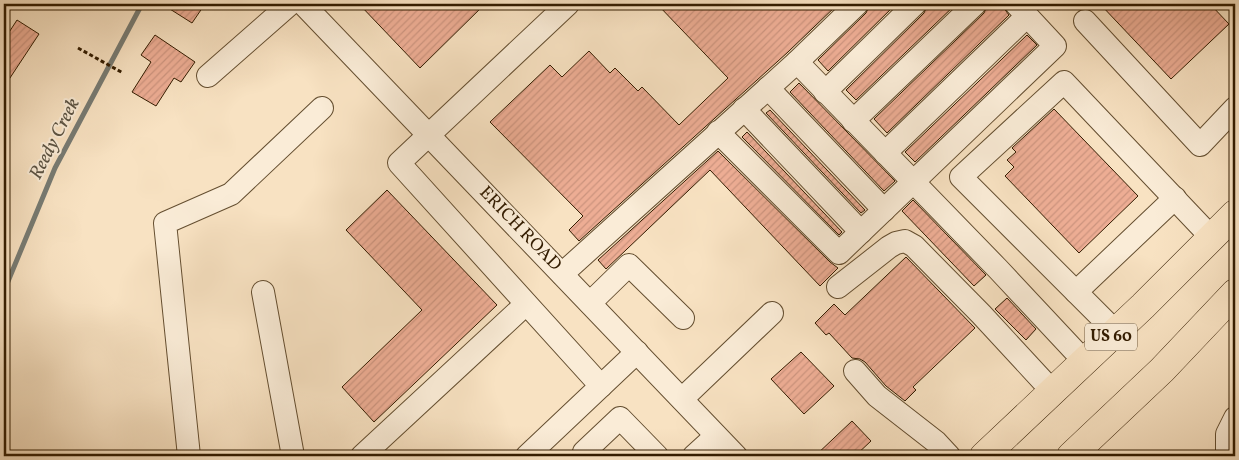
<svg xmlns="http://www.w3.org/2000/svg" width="1239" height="460" viewBox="0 0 1239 460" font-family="Vollkorn,serif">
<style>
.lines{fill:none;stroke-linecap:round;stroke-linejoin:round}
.stream{stroke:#777b73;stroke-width:5}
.building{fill:url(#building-hatch);stroke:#331c00}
.minor-casing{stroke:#644e30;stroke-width:24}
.major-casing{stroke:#331c00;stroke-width:29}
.path{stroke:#331c00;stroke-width:3;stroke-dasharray:4 2.5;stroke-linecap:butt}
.minor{stroke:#faecd7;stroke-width:22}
.major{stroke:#f8e2c2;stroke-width:28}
.labels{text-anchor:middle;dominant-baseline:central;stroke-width:4;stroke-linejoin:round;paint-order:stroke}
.shield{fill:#faecd7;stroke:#6f5a40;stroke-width:1}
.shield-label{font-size:16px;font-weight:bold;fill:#331c00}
.street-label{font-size:18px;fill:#331c00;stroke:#faecd7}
.water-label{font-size:19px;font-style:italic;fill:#5b5343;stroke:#faecd7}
</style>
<defs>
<pattern id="building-hatch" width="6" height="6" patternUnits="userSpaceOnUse" patternTransform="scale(1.25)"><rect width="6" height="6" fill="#edad94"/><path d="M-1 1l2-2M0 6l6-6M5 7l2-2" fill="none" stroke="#cc947e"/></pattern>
</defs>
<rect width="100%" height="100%" fill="#f8e2c2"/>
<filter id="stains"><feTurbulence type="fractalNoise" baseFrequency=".004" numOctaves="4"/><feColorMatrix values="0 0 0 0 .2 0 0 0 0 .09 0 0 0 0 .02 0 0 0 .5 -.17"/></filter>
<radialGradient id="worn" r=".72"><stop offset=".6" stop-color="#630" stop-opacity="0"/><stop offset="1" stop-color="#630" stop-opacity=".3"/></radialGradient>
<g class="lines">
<!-- stream -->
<polyline class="stream" points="4,291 55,168 142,4"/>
</g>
<!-- building -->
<g class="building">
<polygon points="162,4 205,4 192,23"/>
<polygon points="359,4 485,4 420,68"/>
<polygon points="657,4 838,4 788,52 579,241 569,230 583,216 490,122 550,65 562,77 589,51 610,73 615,68 638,91 642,87 679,125 728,78"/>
<polygon points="870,4 896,4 828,71 818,60 866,13"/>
<polygon points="928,4 956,4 856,100 846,90 924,13"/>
<polygon points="988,4 1003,4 1003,7 1009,15 887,133 874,119 984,13"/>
<polygon points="1100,4 1210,4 1229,24 1171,79"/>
<polygon points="17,20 39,34 4,87 4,40"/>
<polygon points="155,35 195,62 181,82 174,78 156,106 132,92 151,62 141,55"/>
<polygon points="1027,35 1037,45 915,162 905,152"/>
<polygon points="799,83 895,181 884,191 790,92"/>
<polygon points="1054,109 1138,196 1079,253 1005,176 1014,167 1007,160 1016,152 1012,148"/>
<polygon points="770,110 865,210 861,213 766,113"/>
<polygon points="747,132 842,232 839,235 742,137"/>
<polygon points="718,151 830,262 838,268 820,286 710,170 606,269 598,260"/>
<polygon points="387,190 497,305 374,422 342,387 422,310 346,230"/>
<polygon points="913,200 986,275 974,286 902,211"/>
<polygon points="906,257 975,328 913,387 916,390 905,401 886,386 865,362 860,359 852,358 829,333 826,335 815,323 834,304 845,315"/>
<polygon points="1007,298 1036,329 1026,340 995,309"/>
<polygon points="801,352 834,386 804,414 771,379"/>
<polygon points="852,421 871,441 855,456 815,456"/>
</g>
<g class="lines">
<defs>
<g id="minor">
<polyline points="303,4 736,456"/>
<polyline points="568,4 399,163 601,386"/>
<polyline points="1085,21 1200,145 1235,108"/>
<polyline points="797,62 857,4"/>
<polyline points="208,76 290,4"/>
<polyline points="768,88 884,210"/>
<polyline points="825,92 915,4"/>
<polyline points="744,109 861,232"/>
<polyline points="853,121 975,4"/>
<polyline points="718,132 839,253 1055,46 1016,4"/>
<polyline points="885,153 1027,16"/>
<polyline points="562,274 797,62 998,269 1085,362"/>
<polyline points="838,287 889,247 896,243 905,241 914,246 981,314 1053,392"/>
<polyline points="263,292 293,456"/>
<polyline points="1076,292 1175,198"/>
<polyline points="590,303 629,265 683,318"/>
<polyline points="1116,332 961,177 1064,82 1212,238"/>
<polyline points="855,371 877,396 936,442 949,456"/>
<polyline points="682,399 772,313"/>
<polyline points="189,456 165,223 231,194 322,108"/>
<polyline points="362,456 526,304"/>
<polyline points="527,456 637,352"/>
<polyline points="588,456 584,452 620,418 657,456"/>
<polyline points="694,456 716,436"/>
<polyline points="1227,456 1227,434 1235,418"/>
</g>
<g id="major">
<polyline points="984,456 1143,306 1235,214"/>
<polyline points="1071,456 1162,370 1235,293"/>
</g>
</defs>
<!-- minor casing -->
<use href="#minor" class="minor-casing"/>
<!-- major casing -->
<use href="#major" class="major-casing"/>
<!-- path -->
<polyline class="path" points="78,48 123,73"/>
<!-- minor -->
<use href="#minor" class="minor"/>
<!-- major -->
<use href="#major" class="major"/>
</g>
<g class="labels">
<!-- shield labels -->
<rect class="shield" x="1085" y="323.5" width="52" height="27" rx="4"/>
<g class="shield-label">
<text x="1111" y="337">US 60</text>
</g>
<!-- street labels -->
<g class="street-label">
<text transform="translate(520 229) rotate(46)">ERICH ROAD</text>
</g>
<!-- water labels -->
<g class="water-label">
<text transform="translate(55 139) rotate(-63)">Reedy Creek</text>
</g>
</g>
<!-- margin -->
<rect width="1239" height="460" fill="none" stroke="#f8e2c2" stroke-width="20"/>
<rect x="5" y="5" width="1229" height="450" fill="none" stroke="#331c00" stroke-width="2.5"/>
<rect x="10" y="10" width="1219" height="440" fill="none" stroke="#331c00"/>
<rect width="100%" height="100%" filter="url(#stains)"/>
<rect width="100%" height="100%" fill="url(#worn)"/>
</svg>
